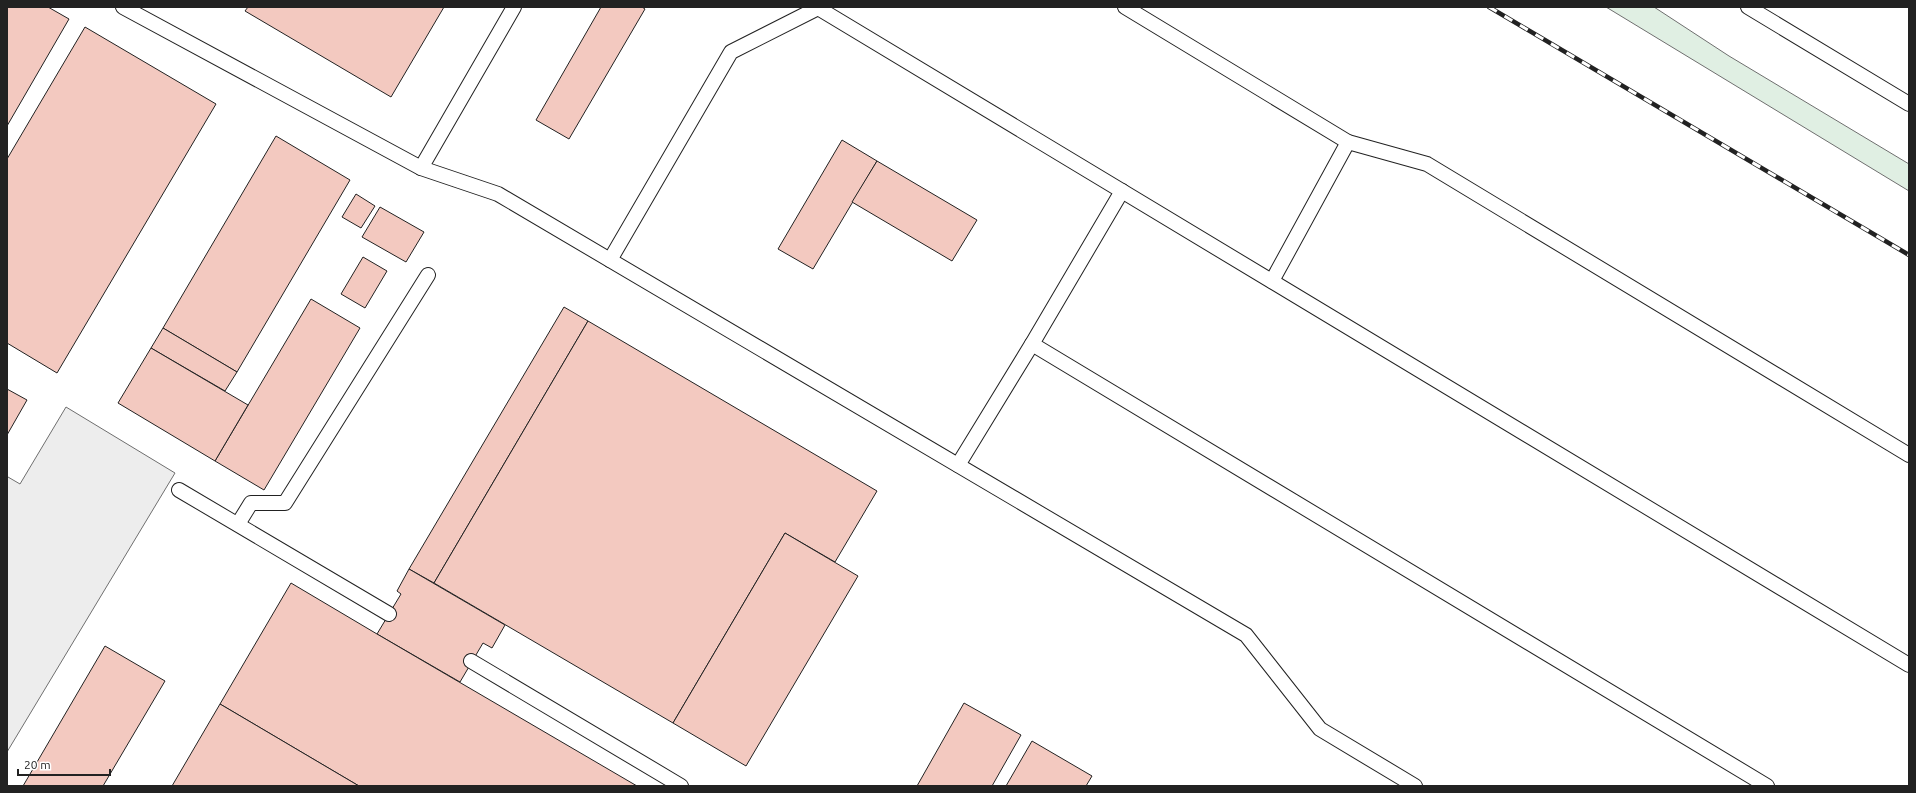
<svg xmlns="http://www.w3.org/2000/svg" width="1916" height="793" viewBox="0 0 1916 793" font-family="Ubuntu,sans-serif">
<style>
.green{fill:#e0efe3;stroke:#6f6f6f}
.parking{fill:#ededed;stroke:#6f6f6f}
.building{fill:#f3c9c0;stroke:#222}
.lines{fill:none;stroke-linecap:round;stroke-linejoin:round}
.service-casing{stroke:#222;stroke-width:16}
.service{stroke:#fff;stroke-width:14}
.rail-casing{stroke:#222;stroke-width:4.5}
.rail{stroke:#fff;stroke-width:3;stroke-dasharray:9;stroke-linecap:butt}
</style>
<rect width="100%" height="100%" fill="#fff"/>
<!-- green -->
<polygon class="green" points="1606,7 1654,7 1729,56 1909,164 1909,191"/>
<!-- parking -->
<polygon class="parking" points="66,407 175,473 7,752 7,478 8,477 20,484"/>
<!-- building -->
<g class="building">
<polygon points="7,7 48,7 69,19 7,126"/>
<polygon points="248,7 444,7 391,97 245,11"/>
<polygon points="601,7 642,7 645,9 569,139 536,120"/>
<polygon points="85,27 216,104 57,373 7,343 7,159"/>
<polygon points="276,136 350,180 237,372 163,328"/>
<polygon points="842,140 877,161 813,269 778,249"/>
<polygon points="877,161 977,220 952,261 852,202"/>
<polygon points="356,194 375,206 361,228 342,217"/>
<polygon points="380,207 424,232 406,262 362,237"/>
<polygon points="363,257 387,271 365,308 341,294"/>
<polygon points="311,299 360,328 264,490 215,461"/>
<polygon points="564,307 588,321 434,583 409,569"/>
<polygon points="588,321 877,491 835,562 785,533 673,723 434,583"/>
<polygon points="163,328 237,372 225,391 151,348"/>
<polygon points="151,348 248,405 215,461 118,403"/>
<polygon points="7,389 27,400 7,435"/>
<polygon points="785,533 858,576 746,766 673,723"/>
<polygon points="409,569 505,625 492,648 483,643 460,682 377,634 401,594 397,591"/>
<polygon points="291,583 377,634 637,786 359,786 220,704"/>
<polygon points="105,646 165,681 103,786 23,786"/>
<polygon points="964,703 1021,735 992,786 917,786"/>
<polygon points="220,704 359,786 172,786"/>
<polygon points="1032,741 1092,776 1086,786 1006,786"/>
</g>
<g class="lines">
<defs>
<g id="service">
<polyline points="123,7 421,168 498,194 1246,635 1320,729 1415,786"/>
<polyline points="819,7 818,8 1909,665"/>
<polyline points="1125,7 1348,142 1427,164 1909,455"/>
<polyline points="1748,7 1909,104"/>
<polyline points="421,168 514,7"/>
<polyline points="610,260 731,52 818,8"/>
<polyline points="1272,281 1348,142"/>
<polyline points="1032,344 1122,191"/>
<polyline points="958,465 1032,344 1767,786"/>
<polyline points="179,490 389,614"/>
<polyline points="238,524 251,503 285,503 428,275"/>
<polyline points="471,661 681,786"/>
</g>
</defs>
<!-- service casing -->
<use href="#service" class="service-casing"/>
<!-- service -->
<use href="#service" class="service"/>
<defs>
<polyline id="rail" points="1489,7 1909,255"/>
</defs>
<!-- rail casing -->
<use href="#rail" class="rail-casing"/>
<!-- rail -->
<use href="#rail" class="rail"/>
</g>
<!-- border -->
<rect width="1916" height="793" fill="none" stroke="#222222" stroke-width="16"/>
<!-- scale -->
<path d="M18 769v6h92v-6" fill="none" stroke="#222222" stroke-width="2"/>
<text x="24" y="769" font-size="12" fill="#222222" stroke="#ffffff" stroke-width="3" paint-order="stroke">20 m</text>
</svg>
